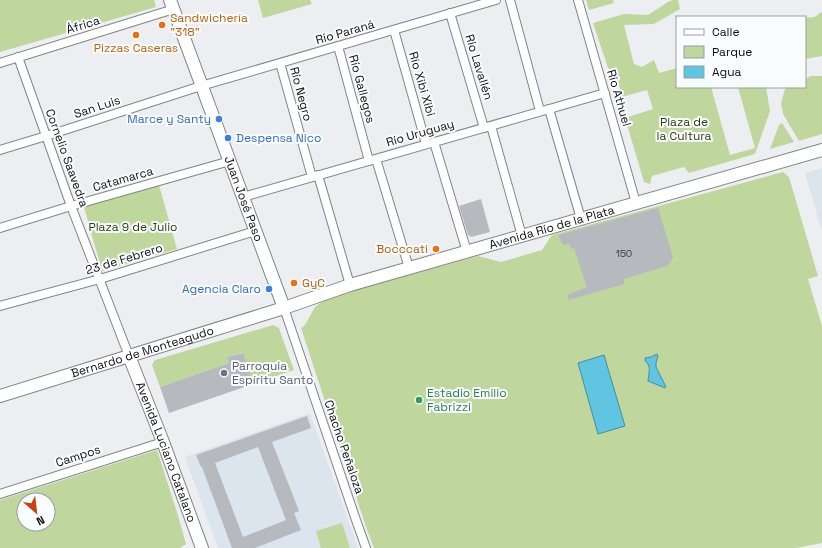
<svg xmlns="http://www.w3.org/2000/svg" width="822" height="548" viewBox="0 0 822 548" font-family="'Space Grotesk',sans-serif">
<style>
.built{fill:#dce4ee}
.green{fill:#bfd79d;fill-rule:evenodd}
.water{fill:#5fc5e0;stroke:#478ea2}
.building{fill:#b6b9bd;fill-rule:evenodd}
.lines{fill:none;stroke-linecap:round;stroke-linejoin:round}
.street-casing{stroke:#828588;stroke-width:10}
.secondary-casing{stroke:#828588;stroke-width:14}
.street{stroke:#fff;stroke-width:8}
.secondary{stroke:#fff;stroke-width:12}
.food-dot{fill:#e8710a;stroke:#f9fcff;stroke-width:1.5}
.shop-dot{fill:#3f7fe0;stroke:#f9fcff;stroke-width:1.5}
.worship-dot{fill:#6b7280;stroke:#f9fcff;stroke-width:1.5}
.leisure-dot{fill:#2e9e5b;stroke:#f9fcff;stroke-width:1.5}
.labels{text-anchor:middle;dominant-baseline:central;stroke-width:4;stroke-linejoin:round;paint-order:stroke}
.number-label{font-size:10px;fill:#38393b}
.food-label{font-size:12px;fill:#c56008;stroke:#f9fcff;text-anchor:start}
.street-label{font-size:12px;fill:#0e0e10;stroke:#f9fcff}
.shop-label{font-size:12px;fill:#366cbe;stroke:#f9fcff;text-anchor:end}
.park-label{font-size:12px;fill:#2e400b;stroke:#f9fcff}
.worship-label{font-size:12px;fill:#5b616d;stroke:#f9fcff;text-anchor:start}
.leisure-label{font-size:12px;fill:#27864d;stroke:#f9fcff;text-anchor:start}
</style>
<rect width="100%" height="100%" fill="#eceef2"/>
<!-- built -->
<g class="built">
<polygon points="822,168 822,231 805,173"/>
<polygon points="310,413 358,548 218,548 185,457"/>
</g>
<!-- green -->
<g class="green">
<polygon points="0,0 154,0 156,7 0,52"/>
<polygon points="258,0 310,0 312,4 263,18"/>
<polygon points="586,0 613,0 614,3 589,10"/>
<polygon points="673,0 678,0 680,9 654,24 624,25 634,64 642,67 654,60 659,73 677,68 677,87 711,87 730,155 755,148 738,87 766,87 770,111 755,154 689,173 684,167 652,176 650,184 644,182 625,118 653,109 647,90 618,98 617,94 621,91 614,71 608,68 593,23 624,14 648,15 668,2"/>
<path d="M822,12V56L805,59V17H802C806,17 810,18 814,17C817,16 819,13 822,12Z"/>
<polygon points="811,76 822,76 822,134 799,141 783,114 781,103 785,89 789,87 805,87 805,79"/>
<polygon points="782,123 794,142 770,149 779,125"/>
<polygon points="783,172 789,177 818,276 808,279 822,326 822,543 796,548 374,548 366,527 301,328 305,325 315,307 327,298 478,256 501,262 542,250 552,235"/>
<polygon points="159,185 177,249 102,271 84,207"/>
<polygon points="273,325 279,328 281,334 294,370 253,384 242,353 227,357 229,363 160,387 152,365 155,360"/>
<path d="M157,450L177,512L186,544L180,548H0V500ZM24,500H48V524H24Z"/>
<polygon points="342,523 350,548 321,548 316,531"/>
</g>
<!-- water -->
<g class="water">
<path d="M657,354L658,356L656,363V367L665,385L666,386L665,388L648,381C648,376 651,370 648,364C646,362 645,361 645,358L651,357Z"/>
<polygon points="604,355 625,426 598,434 578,363"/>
</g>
<!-- building -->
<g class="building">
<polygon points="481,199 490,232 471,237 468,235 459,206"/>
<polygon points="658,208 673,257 670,263 667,266 624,279 624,284 569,300 567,295 587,287 574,248 571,249 569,244 563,245 558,235"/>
<polygon points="243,353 253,384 169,413 160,387 229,363 227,357"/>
<path d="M307,416L311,428L272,442L299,511L294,513L301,530L255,548H232L202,467H201L196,455ZM258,447L286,520L243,537L215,463Z"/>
</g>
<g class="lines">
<defs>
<g id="street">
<polyline points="510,0 540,111"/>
<polyline points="578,0 636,203"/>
<polyline points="450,13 484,128"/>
<polyline points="394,30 426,144"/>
<polyline points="338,46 369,161"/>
<polyline points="18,57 71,206 129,356"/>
<polyline points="0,63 174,9"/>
<polyline points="280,63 312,177"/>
<polyline points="549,109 581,219"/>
<polyline points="491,126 522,236"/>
<polyline points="434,142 467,252"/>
<polyline points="0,150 46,136 201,86 496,0"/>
<polyline points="376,159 409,268"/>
<polyline points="318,175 350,285"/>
<polyline points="243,197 605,93"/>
<polyline points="0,228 71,206 230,161"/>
<polyline points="0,306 100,279 255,231"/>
<polyline points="284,308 356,520 366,548"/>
<polyline points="0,494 163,442"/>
</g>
<g id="secondary">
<path id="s1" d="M170,0L284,308"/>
<path id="s2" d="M129,356L163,442L202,548"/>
<path id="s3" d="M0,396L284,308L350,285L822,150"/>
</g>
</defs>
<!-- street casing -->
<use href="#street" class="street-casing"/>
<!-- secondary casing -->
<use href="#secondary" class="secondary-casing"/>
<!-- street -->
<use href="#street" class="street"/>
<!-- secondary -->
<use href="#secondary" class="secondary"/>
</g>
<!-- markers -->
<g class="food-dot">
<circle cx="162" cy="25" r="4"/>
<circle cx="136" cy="35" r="4"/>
<circle cx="436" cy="249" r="4"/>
<circle cx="294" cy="283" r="4"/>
</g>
<g class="shop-dot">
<circle cx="219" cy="119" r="4"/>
<circle cx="228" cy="138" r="4"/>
<circle cx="269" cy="289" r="4"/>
</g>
<circle class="worship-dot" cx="224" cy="373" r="4"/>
<circle class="leisure-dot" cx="419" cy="400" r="4"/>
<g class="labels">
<!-- number labels -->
<g class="number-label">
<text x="624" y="253">150</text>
</g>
<!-- food labels -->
<g class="food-label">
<text x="170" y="18">Sandwichería<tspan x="170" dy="14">"318"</tspan></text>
<text x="136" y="48" text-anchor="middle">Pizzas Caseras</text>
<text x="428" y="249" text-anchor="end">Bocccati</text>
<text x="302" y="283">GyC</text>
</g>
<!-- street labels -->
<g class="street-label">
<text transform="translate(83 25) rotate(-17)">África</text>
<text transform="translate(345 32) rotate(-16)">Río Paraná</text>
<text transform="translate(479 67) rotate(73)">Río Lavallén</text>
<text transform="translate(422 84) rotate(74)">Río Xibi Xibi</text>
<text transform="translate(362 89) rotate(75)">Río Gallegos</text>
<text transform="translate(301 94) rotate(75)">Río Negro</text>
<text transform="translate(619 98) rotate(74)">Río Athuel</text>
<text transform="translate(97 107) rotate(-18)">San Luis</text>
<text transform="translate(420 133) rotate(-16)">Río Uruguay</text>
<text transform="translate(67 158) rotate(70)">Cornelio Saavedra</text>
<text transform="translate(123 179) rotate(-16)">Catamarca</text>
<text stroke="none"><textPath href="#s1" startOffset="212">Juan José Paso</textPath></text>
<text stroke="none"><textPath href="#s3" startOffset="577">Avenida Río de la Plata</textPath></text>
<text transform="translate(124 259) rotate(-17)">23 de Febrero</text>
<text stroke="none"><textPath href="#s3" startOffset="149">Bernardo de Monteagudo</textPath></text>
<text transform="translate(344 447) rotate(71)">Chacho Peñaloza</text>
<text stroke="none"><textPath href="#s2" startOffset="103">Avenida Luciano Catalano</textPath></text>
<text transform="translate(78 456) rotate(-18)">Campos</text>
</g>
<!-- shop labels -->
<g class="shop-label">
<text x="211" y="119">Marce y Santy</text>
<text x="236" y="138" text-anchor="start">Despensa Nico</text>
<text x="261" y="289">Agencia Claro</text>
</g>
<!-- park labels -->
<g class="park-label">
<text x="684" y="122">Plaza de<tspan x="684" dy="14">la Cultura</tspan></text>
<text x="133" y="227">Plaza 9 de Julio</text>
</g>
<!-- worship labels -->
<g class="worship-label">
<text x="232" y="366">Parroquia<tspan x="232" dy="14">Espíritu Santo</tspan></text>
</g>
<!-- leisure labels -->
<g class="leisure-label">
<text x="427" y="393">Estadio Emilio<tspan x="427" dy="14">Fabrizzi</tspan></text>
</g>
</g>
<!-- legend -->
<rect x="676" y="16" width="130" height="72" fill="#f9fcff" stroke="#9b9d9f"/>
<rect x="684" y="29" width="20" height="6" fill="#ffffff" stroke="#9b9d9f"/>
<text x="712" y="36" font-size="12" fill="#0e0e10">Calle</text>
<rect x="684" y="46" width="20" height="12" fill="#bfd79d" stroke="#9b9d9f"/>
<text x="712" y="56" font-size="12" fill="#0e0e10">Parque</text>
<rect x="684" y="66" width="20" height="12" fill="#5fc5e0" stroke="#9b9d9f"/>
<text x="712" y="76" font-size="12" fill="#0e0e10">Agua</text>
<!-- north arrow -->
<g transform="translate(36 512) rotate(152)"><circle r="19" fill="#f9fcff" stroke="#9b9d9f"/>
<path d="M0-3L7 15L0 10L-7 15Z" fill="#c94114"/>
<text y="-6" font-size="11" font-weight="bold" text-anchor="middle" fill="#0e0e10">N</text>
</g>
</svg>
